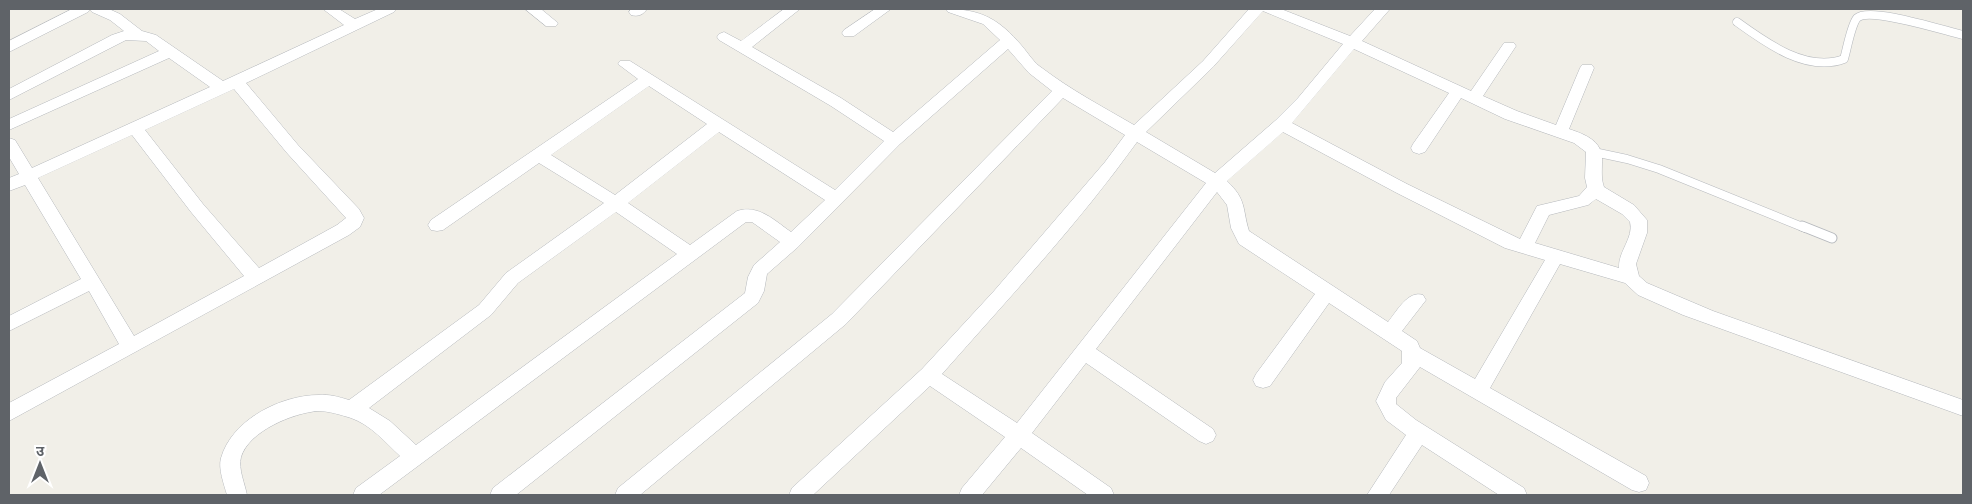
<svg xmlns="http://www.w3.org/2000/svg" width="1972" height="504" viewBox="0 0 1972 504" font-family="'Open Sans','Noto Sans Devanagari',sans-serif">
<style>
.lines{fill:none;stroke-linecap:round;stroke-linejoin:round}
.service-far1-casing{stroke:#b5b8bc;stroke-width:9}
.service-casing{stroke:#b5b8bc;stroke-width:11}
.minor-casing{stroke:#b5b8bc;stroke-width:1}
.service-far1{stroke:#fff;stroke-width:8}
.service{stroke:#fff;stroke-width:9}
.minor{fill:#fff;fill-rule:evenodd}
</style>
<rect width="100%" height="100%" fill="#f1efe8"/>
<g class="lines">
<defs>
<g id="service-far1">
<path d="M1737,22C1766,43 1807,73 1844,59C1847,49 1851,25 1857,18C1869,6 1945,31 1963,35"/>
<polyline points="1594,152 1627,159 1659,169 1805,228"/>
</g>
<polyline id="service" points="1802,226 1832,238"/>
<g id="minor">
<path d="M72,9H109L120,14L142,31L156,35L223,81L344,25L323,9H339L355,19L378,9H396L394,12L246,83L298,145L359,209L364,218L360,227L349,235L9,421V403L119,344L89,291L9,331V316L81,279L25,185L9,191V178L19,174L9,157V138L15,140L32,168L210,87L169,58L9,130V119L159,51L146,41L126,40L9,100V89L112,35L124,31L110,20L92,12L90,9L88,12L9,52V41ZM234,89L287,153L346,218L337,225L259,268L203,204L145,130ZM132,135L191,212L244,276L134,336L38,178Z"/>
<polygon points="525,9 541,9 558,23 556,26 546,26"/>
<path d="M631,9H647C643,15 638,17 631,15L629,12Z"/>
<path d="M784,9H800L752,47L841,98L893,132L1000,40L983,24L948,12L946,9C981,9 999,19 1022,46C1028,53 1034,63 1042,68C1071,90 1103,107 1134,125L1203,61L1249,9H1281L1350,36L1375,9H1390L1362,41L1471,91L1504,43H1514L1516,46L1483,96L1517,111L1556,125L1580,68L1582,65H1592L1594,68L1569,129C1587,135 1604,142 1602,163C1602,171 1601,179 1604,187L1634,205L1647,220V233L1636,264L1639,276L1647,283L1713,311L1963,400V416L1683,315L1638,295L1625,283L1560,264L1490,388L1646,476L1649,483L1646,490L1639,492L1632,490L1420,367L1396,398V404L1416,420L1524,488L1527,495H1499L1422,445L1389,495H1367L1406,435L1386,420L1376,401L1385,382L1402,363V351L1329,303L1270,386L1263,388L1256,386L1253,380L1256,374L1315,294L1239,244L1231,228L1227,205L1217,192L1096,349L1213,429L1216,435L1213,441L1206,444L1199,441L1086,363L1032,433L1111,488L1114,495H1088L1021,448L982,495H959L962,488L1005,437L930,386L813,495H789L792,488L922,369L994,291L1105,162L1125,135L1063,98L846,324L640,495H615L618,488L832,314L1052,91L1029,73L1008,49L900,144L798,247L767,274L764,291L758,303L516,495H490L493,488L745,293L748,277L754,265L780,242L752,222H746L379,495H353L356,488L400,456C385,442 371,425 351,418C341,415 329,411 318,411C293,413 249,431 241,457C238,469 245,484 247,495H227C224,484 218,469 221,458C232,419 282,395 319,395C329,394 339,397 349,400L479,305L506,273L604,203L539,163L443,230L437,231L431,230L428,225L431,220L638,79L618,64L620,61H630L835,190L884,141L831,106L719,40L717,37L719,34L724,32L741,41ZM1263,11L1343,44L1298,98L1276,120L1215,173L1146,132L1213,67ZM1354,49L1449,93L1413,144L1411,148L1413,152L1419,154L1425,152L1461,98L1505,119L1574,143L1586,152L1585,178L1587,187L1579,196L1537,206L1520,239L1407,184L1292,123ZM649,86L707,124L615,195L551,155ZM719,132L825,200L791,232C775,221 759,204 737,211L690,245L628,203ZM1283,132L1395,192L1505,248L1545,260L1475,379L1420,348L1417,341L1402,331L1426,300L1423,295C1408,290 1397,311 1388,322L1249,231C1242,208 1247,200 1227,181ZM1137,142L1206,183L1017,423L942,374C1009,298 1079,223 1137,142ZM1596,199L1622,214L1630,222C1634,238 1618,251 1619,268L1535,243L1549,215L1588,205ZM616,212L677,254L416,445L390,421L369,408L491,315L518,283Z"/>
<polygon points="875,9 891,9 854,36 844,36 842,33 844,30"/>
</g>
</defs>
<!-- service-far1 casing -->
<use href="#service-far1" class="service-far1-casing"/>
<!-- service casing -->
<use href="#service" class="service-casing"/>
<!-- minor casing -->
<use href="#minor" class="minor-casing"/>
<!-- service-far1 -->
<use href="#service-far1" class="service-far1"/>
<!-- service -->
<use href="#service" class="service"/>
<!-- minor -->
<use href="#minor" class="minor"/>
</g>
<!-- border -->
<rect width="1972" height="504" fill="none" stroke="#5f6368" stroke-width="20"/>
<!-- north arrow -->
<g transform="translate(40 464)" stroke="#ffffff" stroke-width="4" paint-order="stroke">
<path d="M0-4L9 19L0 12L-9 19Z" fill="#5f6368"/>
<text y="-8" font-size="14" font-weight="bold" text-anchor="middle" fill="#5f6368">उ</text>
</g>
</svg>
